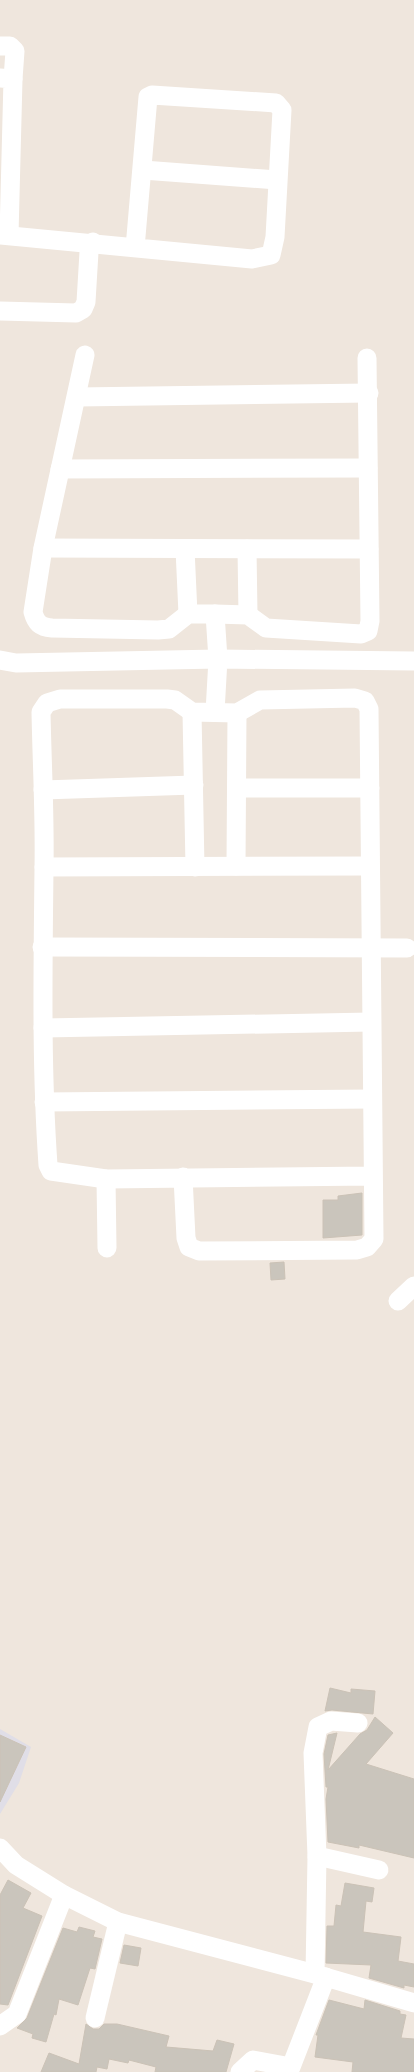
<svg xmlns="http://www.w3.org/2000/svg" width="414" height="2072" viewBox="0 0 414 2072" font-family="'Space Grotesk',sans-serif">
<style>
.industrial{fill:#e0dee7}
.building{fill:#cac5bc;stroke:#cbc2b6}
.lines{fill:none;stroke-linecap:round;stroke-linejoin:round}
.minor{stroke:#fff;stroke-width:19}
</style>
<rect width="100%" height="100%" fill="#efe6dd"/>
<!-- industrial -->
<polygon class="industrial" points="0,1729 31,1747 19,1783 0,1814"/>
<!-- building -->
<g class="building">
<polygon points="362,1193 362,1235 323,1238 323,1200 338,1200 338,1196"/>
<polygon points="284,1262 285,1279 271,1280 270,1263"/>
<polygon points="330,1688 351,1693 351,1689 375,1691 373,1714 332,1710 325,1711"/>
<polygon points="375,1717 393,1733 366,1764 414,1779 414,1858 359,1845 359,1848 328,1842 326,1799 328,1787 326,1787 324,1754 328,1735 337,1733 328,1770 360,1734 367,1730"/>
<polygon points="0,1735 26,1747 0,1802"/>
<polygon points="8,1880 31,1893 23,1908 42,1916 8,2005 0,2004 0,1895"/>
<polygon points="345,1883 374,1888 372,1902 366,1901 363,1932 401,1937 398,1961 414,1964 414,1987 404,1985 404,1988 369,1978 371,1965 326,1963 327,1926 334,1926 336,1905 341,1906"/>
<polygon points="79,1927 95,1931 93,1937 102,1939 95,1969 90,1968 78,2005 59,1999 56,2015 54,2014 46,2042 32,2038 33,2034 17,2028 27,2018 63,1928 77,1932"/>
<polygon points="124,1945 141,1948 138,1966 120,1963"/>
<polygon points="329,2000 364,2009 365,2000 400,2011 400,2014 406,2015 401,2038 414,2039 414,2072 352,2072 353,2062 315,2057 318,2035 316,2035"/>
<polygon points="86,2024 93,2029 99,2029 104,2024 117,2024 169,2036 166,2047 213,2051 217,2040 234,2044 226,2072 155,2072 156,2067 129,2060 128,2063 109,2059 107,2069 97,2067 96,2072 41,2072 49,2053 79,2064"/>
</g>
<g class="lines">
<!-- minor -->
<g class="minor">
<polyline points="0,46 10,46 15,51 13,79"/>
<polyline points="0,78 13,79 9,235"/>
<polyline points="143,170 277,180"/>
<polyline points="0,235 252,259 271,255 275,237 282,110 276,103 152,95 148,97 135,248"/>
<polyline points="0,311 76,313 83,309 86,302 89,252 93,242"/>
<path d="M85,355L43,548L33,612C36,623 40,627 52,628L158,630L169,629L188,614H215L248,615L266,628L361,634L368,631L370,621L367,358"/>
<polyline points="77,397 369,393"/>
<polyline points="60,469 368,468"/>
<polyline points="43,548 369,549"/>
<polyline points="185,549 188,614"/>
<polyline points="247,549 248,615"/>
<polyline points="0,660 16,663 218,659 414,661"/>
<polyline points="192,712 195,867"/>
<polyline points="215,712 218,659 215,614"/>
<polyline points="237,788 370,788"/>
<polyline points="43,790 194,785"/>
<polyline points="236,866 237,713"/>
<polyline points="44,867 370,866"/>
<polyline points="42,947 407,948"/>
<polyline points="43,1028 371,1022"/>
<polyline points="44,1102 372,1099"/>
<path d="M183,1177L186,1238L189,1247L199,1251L357,1250L367,1247L374,1239L369,709L365,701L355,698L260,700L237,713L192,712L175,700L167,699H60L47,703L41,712C42,764 45,816 44,868C43,968 41,1066 48,1165L51,1171L106,1179L372,1176"/>
<polyline points="106,1179 107,1248"/>
<polyline points="398,1301 414,1286"/>
<polyline points="0,1848 16,1865 64,1895 118,1922 315,1974 414,2003"/>
<polyline points="317,1856 379,1870"/>
<polyline points="315,1974 317,1856 313,1753 318,1727 331,1721 358,1723"/>
<polyline points="95,2018 118,1922"/>
<polyline points="0,2026 17,2014 64,1895"/>
<polyline points="240,2072 253,2060 291,2067 326,1977"/>
</g>
</g>
</svg>
